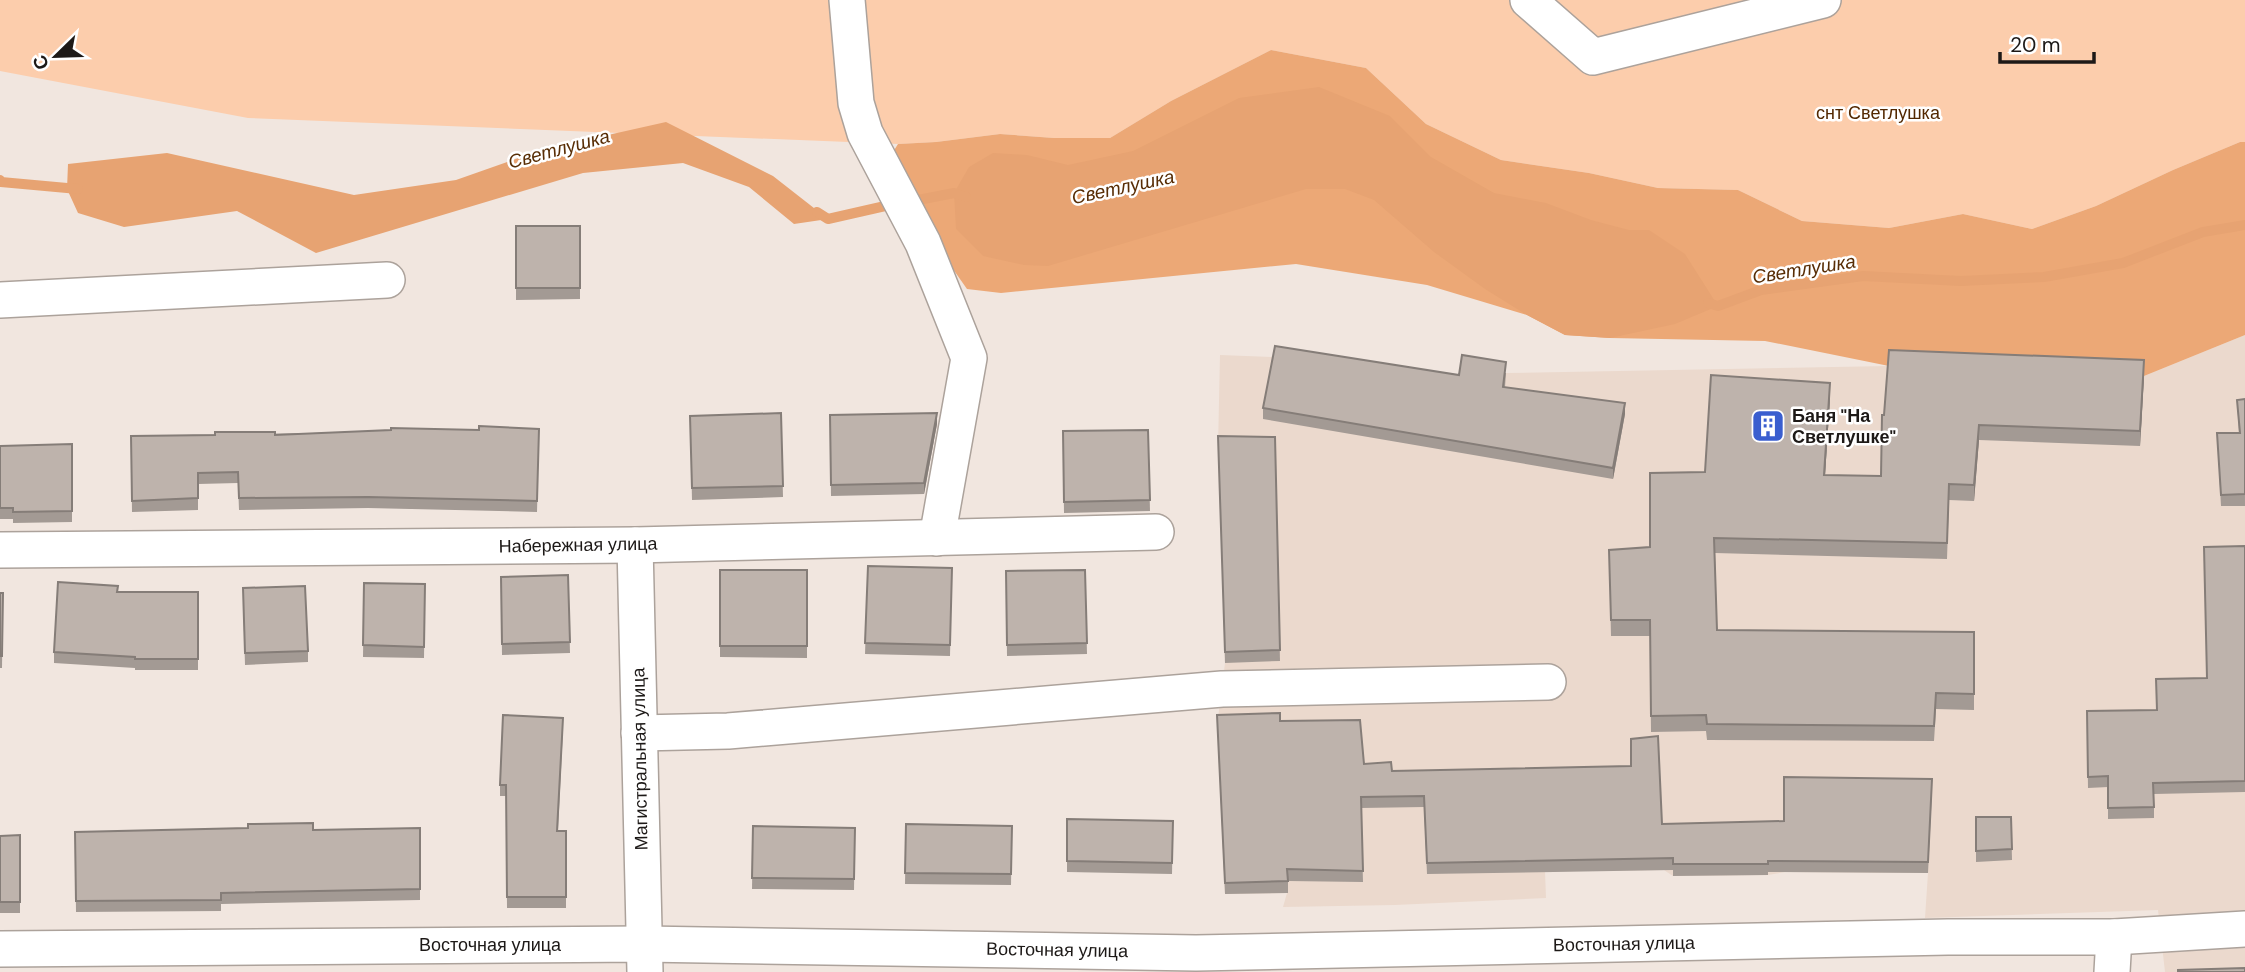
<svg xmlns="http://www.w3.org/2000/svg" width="2245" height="972" viewBox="0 0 2245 972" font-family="'DM Sans',sans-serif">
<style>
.built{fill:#ebd9cd}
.green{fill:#fccdac}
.forest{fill:#eca876}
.water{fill:#e7a372}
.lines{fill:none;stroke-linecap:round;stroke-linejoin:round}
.stream{stroke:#e7a372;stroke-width:10}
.minor-casing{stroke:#aca29b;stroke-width:38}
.minor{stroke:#fff;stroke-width:35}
.wall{fill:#a39a94}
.shaded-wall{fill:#857d78}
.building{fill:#beb3ac;stroke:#857d78;stroke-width:2}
.labels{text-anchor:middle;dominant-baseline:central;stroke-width:5;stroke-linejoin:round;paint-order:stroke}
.park-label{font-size:18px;fill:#532800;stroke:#fff}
.poi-label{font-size:18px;font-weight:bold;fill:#1d1917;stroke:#fff;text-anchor:start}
.street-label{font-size:18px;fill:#1d1917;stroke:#fff}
.water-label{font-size:19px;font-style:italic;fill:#582d05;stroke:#fff}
</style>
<rect width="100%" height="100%" fill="#f1e6df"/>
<!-- built -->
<polygon class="built" points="2245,335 2245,972 2165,972 2158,910 1925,918 1928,873 1785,872 1768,875 1673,876 1664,870 1545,871 1546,898 1395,905 1283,907 1287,893 1225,894 1217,726 1225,663 1218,448 1220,355 1275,357 1458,386 1462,366 1506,373 1889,366 2144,376"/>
<!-- green -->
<polygon class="green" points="0,0 2245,0 2245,142 2240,142 2173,170 2096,206 2032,229 1963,214 1889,228 1802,221 1738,190 1658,188 1589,173 1501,160 1426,124 1366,68 1271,50 1171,101 1110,138 1054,138 1000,134 936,142 898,144 248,118 0,71"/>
<!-- forest -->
<polygon class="forest" points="1271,50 1366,68 1426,124 1501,160 1589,173 1658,188 1738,190 1802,221 1889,228 1963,214 2032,229 2096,206 2173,170 2240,142 2245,142 2245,335 2144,376 1889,366 1765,341 1610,338 1565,335 1527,315 1427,285 1296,264 1001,293 967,289 906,202 886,163 898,144 936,142 1000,134 1054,138 1110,138 1171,101"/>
<!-- water -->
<g class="water">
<polygon points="1319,87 1390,116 1431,157 1494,193 1546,203 1591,220 1629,230 1649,230 1685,254 1718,306 1675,324 1610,338 1565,335 1527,315 1485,289 1434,252 1374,200 1345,189 1306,189 1048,266 1024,265 983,256 956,229 954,193 969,167 993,153 1027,155 1068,165 1133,151 1239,98"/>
<polygon points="666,122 773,176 828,219 794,224 749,187 683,163 583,173 316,253 237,211 124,227 78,213 67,189 68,164 167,153 354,195 456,180 541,150"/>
</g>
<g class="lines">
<!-- stream -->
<g class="stream">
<polyline points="0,180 1,182 78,189"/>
<polyline points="908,202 954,193 966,197"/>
<polyline points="817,212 828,219 894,204"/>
<polyline points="1708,303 1718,306 1761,290 1863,276 1961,281 2044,277 2123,263 2203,232 2245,225"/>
</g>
<defs>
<g id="minor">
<polyline points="847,0 856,103 865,133 923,243 969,358 937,538"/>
<polyline points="1528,0 1593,57 1823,0"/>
<polyline points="0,300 387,280"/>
<polyline points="635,545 645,972"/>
<polyline points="0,550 635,545 1156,532"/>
<polyline points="639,733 728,731 1222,689 1548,682"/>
<polyline points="0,949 644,944 1196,953 1948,937 2114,937 2245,929"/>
<polyline points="2112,972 2114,937"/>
</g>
</defs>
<!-- minor casing -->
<use href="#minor" class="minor-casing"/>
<!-- minor -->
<use href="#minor" class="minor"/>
</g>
<!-- wall -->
<g class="wall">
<polygon points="516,226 580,226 580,299 516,300"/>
<polygon points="1506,373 1505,387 1625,414 1613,479 1263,419 1263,408 1459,375"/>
<polygon points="2144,376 2140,446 1979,440 1974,501 1949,500 1947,559 1715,553 1717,630 1974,632 1974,710 1936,709 1934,741 1707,740 1706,731 1651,732 1650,636 1611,636 1609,550 1650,547 1705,472 1830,398 1825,475 1881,476 1882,415"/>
<polygon points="2245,399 2245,506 2221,506 2217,433 2239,433 2237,400"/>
<polygon points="781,413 783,497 692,500 690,416"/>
<polygon points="830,415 937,424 924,494 831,496"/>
<polygon points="539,429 537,512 368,508 239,510 238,483 198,484 198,510 132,512 131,436"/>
<polygon points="1148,430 1150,511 1064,513 1063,431"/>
<polygon points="1218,436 1275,437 1280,661 1225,663"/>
<polygon points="72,444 72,522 13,523 13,519 0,519 0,446"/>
<polygon points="2245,546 2245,792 2154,794 2154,818 2108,819 2108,787 2088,788 2087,711 2157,710 2206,678"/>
<polygon points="868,566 952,568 950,656 865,654"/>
<polygon points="720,570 807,570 807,658 720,657"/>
<polygon points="1085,570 1087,654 1007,656 1006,571"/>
<polygon points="568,575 570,653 502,655 501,577"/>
<polygon points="364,583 425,584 424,658 363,657"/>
<polygon points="118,592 198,592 198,670 135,670 135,668 54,663 54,652"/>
<polygon points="0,593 3,593 2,668 0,668"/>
<polygon points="243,600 308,651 308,662 245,665"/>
<polygon points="1217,715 1280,721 1364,764 1392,771 1662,824 1784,821 1932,791 1928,873 1768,872 1768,875 1673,876 1673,870 1427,874 1424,807 1361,808 1363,882 1288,881 1288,893 1225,894"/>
<polygon points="563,729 558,831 566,831 566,908 507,908 506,796 500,796 500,785"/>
<polygon points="1976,817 2011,817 2012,860 1976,862"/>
<polygon points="1067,819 1173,821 1172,874 1067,872"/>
<polygon points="906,824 1012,826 1011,885 905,884"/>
<polygon points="753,826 855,828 854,890 752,889"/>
<polygon points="420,828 420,900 221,904 221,911 76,912 75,832"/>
<polygon points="20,835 20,913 0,913 0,836"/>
</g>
<!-- shaded-wall -->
<g class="shaded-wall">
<polygon points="2144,360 2144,376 2140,446 2140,431"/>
<polygon points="1830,383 1830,398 1824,491 1824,475"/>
<polygon points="1625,403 1625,414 1613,479 1613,468"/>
<polygon points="937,413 937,424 924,494 924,483"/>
<polygon points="1979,425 1979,440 1974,501 1974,485"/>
</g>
<!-- building -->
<g class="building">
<rect x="516" y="226" width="64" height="62"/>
<polygon points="1275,346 1459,375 1462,355 1506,362 1503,387 1625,403 1613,468 1263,408"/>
<polygon points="1889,350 2144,360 2140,431 1979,425 1974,485 1949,484 1947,543 1714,538 1717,630 1974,632 1974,694 1936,693 1934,726 1707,724 1706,715 1651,716 1650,620 1611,620 1609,550 1650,547 1650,473 1705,472 1711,375 1830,383 1824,475 1881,476 1882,415 1884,415"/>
<polygon points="2245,399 2245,494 2221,495 2217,433 2240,433 2237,400"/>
<polygon points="781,413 783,486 692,488 690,416"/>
<polygon points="937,413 924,483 831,485 830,415"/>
<polygon points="479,426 539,429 537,501 368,497 239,498 238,472 198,473 198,498 132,501 131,436 215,435 215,432 275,432 275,435 391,430 391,428 479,430"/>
<polygon points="1148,430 1150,500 1064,502 1063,431"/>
<polygon points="1218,436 1275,437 1280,650 1225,652"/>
<polygon points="72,444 72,511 13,512 13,508 0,508 0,446"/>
<polygon points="2245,546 2245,781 2153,783 2154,807 2108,808 2108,776 2088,777 2087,711 2157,710 2156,679 2207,678 2204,547"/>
<polygon points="868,566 952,568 950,645 865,643"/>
<rect x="720" y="570" width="87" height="76"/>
<polygon points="1085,570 1087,643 1007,645 1006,571"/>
<polygon points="568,575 570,642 502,644 501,577"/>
<polygon points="58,582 118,586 117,592 198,592 198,659 135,659 135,657 54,652"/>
<polygon points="364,583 425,584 424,647 363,645"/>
<polygon points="305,586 308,651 245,653 243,588"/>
<polygon points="0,593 3,593 2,656 0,656"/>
<polygon points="1280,713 1280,721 1360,720 1364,764 1391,762 1392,771 1631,766 1631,739 1658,736 1662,824 1784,821 1784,777 1932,779 1928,862 1768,861 1768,864 1673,864 1673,858 1427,863 1424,796 1361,797 1363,871 1287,869 1288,881 1225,883 1217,715"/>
<polygon points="503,715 563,718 557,831 566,831 566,897 507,897 506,785 500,785"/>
<polygon points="1976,817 2011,817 2012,849 1976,851"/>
<polygon points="1067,819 1173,821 1172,863 1067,861"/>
<polygon points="313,823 313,830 420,828 420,889 221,893 221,900 76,901 75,832 248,828 248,824"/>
<polygon points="906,824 1012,826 1011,874 905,873"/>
<polygon points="753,826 855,828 854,879 752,878"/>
<polygon points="20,835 20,902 0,902 0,836"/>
<polygon points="2245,968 2245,972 2178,972 2178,970"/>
</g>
<!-- icons -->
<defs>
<symbol id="building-square" viewBox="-11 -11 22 22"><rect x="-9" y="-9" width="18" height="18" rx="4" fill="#3a5ecf" stroke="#fff"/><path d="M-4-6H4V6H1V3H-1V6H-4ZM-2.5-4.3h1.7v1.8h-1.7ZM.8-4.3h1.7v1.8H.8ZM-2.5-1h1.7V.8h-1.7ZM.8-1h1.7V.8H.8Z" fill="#fff"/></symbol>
</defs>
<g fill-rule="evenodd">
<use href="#building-square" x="1749" y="407" width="38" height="38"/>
</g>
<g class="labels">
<!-- park labels -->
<g class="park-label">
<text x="1878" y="113">снт Светлушка</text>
</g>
<!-- poi labels -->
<g class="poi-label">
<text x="1792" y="416">Баня "На<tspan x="1792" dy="21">Светлушке"</tspan></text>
</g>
<!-- street labels -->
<g class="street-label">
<text transform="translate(578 545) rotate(-1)">Набережная улица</text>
<text transform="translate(640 759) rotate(-91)">Магистральная улица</text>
<text transform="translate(1624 944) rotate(-1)">Восточная улица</text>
<text x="490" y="945">Восточная улица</text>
<text transform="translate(1057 950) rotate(1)">Восточная улица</text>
</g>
<!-- water labels -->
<g class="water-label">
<text transform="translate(559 149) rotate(-15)">Светлушка</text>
<text transform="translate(1123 187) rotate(-12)">Светлушка</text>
<text transform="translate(1804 269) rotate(-9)">Светлушка</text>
</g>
</g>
<!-- north arrow -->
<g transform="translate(56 56) rotate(247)" stroke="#ffffff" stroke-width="5" paint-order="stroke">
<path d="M0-5L12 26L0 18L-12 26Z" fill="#1d1917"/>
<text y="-10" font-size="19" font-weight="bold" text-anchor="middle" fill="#1d1917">С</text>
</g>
<!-- scale -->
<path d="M2000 52v10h94v-10" fill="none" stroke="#1d1917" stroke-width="3.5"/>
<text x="2010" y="52" font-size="21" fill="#1d1917" stroke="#ffffff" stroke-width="5" paint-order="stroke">20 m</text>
</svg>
